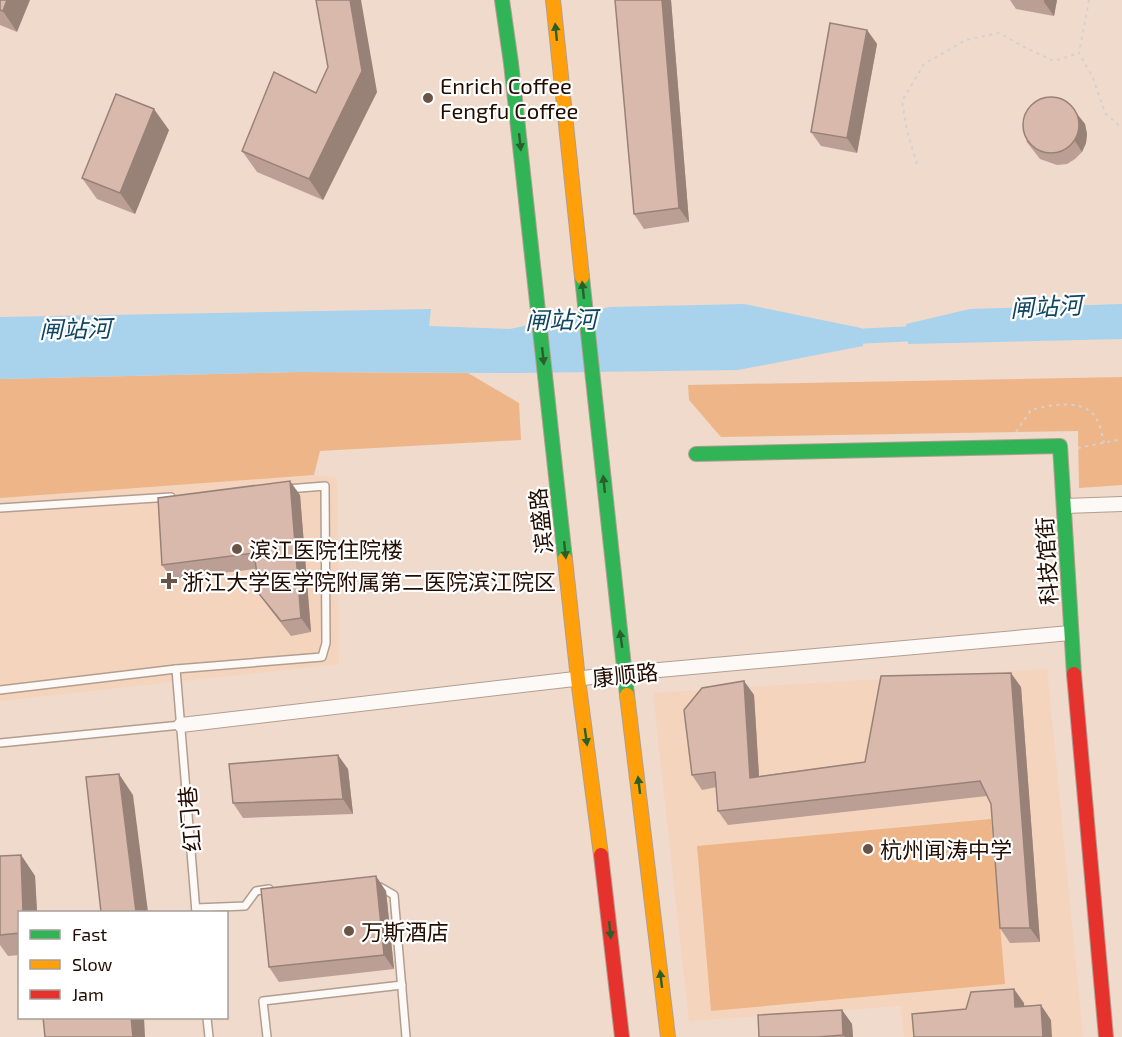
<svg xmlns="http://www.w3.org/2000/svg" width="1122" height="1037" viewBox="0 0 1122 1037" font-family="'Exo 2','Noto Sans SC',sans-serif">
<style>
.built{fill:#f5d4be}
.green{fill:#eeb589}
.water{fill:#a9d2ec}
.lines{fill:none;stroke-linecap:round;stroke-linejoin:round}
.canal{stroke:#a9d2ec;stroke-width:15}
.lane-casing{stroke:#b29e90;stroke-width:10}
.street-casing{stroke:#b29e90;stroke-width:16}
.fast-casing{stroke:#b29e90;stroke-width:16}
.slow-casing{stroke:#b29e90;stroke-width:16}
.jam-casing{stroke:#b29e90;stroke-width:16}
.path{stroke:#d7d1cc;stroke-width:2;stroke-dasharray:3 4.5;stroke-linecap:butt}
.lane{stroke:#fdf9f7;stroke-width:7}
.street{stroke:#fdf9f7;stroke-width:14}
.fast{stroke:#30b455;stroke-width:14}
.slow{stroke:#ff9f0a;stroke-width:14}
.jam{stroke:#e5322d;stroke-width:14}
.wall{fill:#bb9f94}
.shaded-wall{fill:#988278}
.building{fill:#d9b9ac;stroke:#988278;stroke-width:1.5}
.oneway{fill:#29602a}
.poi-dot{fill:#6a5447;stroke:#fff;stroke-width:2}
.labels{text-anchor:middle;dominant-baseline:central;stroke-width:4.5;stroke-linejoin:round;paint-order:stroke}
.poi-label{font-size:22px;fill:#220c00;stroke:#fff;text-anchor:start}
.street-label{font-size:22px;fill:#220c00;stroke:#fff}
.water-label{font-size:24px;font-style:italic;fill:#0f4662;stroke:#fff}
</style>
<rect width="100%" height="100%" fill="#efdacc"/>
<!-- built -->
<g class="built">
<polygon points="314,475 337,478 339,664 0,701 0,498"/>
<polygon points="1047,669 1083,1037 904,1037 901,1006 689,1021 653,693"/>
</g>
<!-- green -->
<g class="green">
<polygon points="301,372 468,373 519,403 521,440 320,451 314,475 0,498 0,379"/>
<polygon points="1122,377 1122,485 1079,488 1078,431 721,437 689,400 688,385"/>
<polygon points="991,819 1005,984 711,1011 697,846"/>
</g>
<!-- water -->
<g class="water">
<polygon points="744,304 861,328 863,346 738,370 517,373 301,372 0,379 0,317 431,309 429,326 510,329 610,307"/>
<polygon points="1122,304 1122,339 908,344 906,324 970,309"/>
</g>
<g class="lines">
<!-- canal -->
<polyline class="canal" points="843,337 927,333"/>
<defs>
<g id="lane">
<polyline points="0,508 171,497"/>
<polyline points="0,690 176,669"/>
<polyline points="0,743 181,725"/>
<polyline points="380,887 394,895 406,1037"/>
<polyline points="196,908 245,906 256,891 269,889"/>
<polyline points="196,912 176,669 322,657 326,643 325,486 287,489"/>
<polyline points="207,1018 209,1037"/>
<polyline points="267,1037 263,1001 402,985"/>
</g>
<g id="street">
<polyline points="1065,506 1122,504"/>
<polyline points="181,725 626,673 1070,633"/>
</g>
<g id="fast">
<polyline points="502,0 511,63 565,559"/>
<polyline points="582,277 627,695"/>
<polyline points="696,454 1060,446 1074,674"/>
</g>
<g id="slow">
<polyline points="553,0 582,277"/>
<polyline points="565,559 578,679 601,855"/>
<polyline points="627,695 668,1037"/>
</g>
<g id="jam">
<polyline points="1074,674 1106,1037"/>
<polyline points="601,855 622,1037"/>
</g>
</defs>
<!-- lane casing -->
<use href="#lane" class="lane-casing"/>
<!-- street casing -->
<use href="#street" class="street-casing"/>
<!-- fast casing -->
<use href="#fast" class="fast-casing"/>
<!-- slow casing -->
<use href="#slow" class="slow-casing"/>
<!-- jam casing -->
<use href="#jam" class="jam-casing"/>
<!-- path -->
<g class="path">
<polyline points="1089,0 1079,53 1093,78 1105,113 1122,128"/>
<polyline points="917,164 907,131 902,101 924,64 966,40 999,33 1026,48 1054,61 1079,53"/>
<path d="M1016,432L1031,410C1050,405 1086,397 1097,420C1101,426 1102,436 1104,443"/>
<polyline points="1078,448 1122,439"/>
</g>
<!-- lane -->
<use href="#lane" class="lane"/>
<!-- street -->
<use href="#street" class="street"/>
<!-- fast -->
<use href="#fast" class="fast"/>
<!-- slow -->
<use href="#slow" class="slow"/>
<!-- jam -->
<use href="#jam" class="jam"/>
</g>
<!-- wall -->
<g class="wall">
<polygon points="0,0 17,32 0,25"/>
<polygon points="615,0 671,0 689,222 644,229 634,214"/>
<polygon points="1010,0 1057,0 1054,16 1016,9"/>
<polygon points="867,30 877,44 857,153 821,146 811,132"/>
<polygon points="377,92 323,200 257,172 242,151 316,93"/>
<polygon points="1077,114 1085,124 1087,134 1086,143 1082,152 1075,159 1067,164 1057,165 1040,159 1026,141"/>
<polygon points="169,130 135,214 97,199 82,178"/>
<polygon points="300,495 311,632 291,636 270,609 260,595 256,569 172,579 162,565"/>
<polygon points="744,681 754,695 759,776 865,762 1021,687 1040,942 1010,943 1000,928 991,804 987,796 728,825 718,811 717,787 702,790 692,775"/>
<polygon points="348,769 353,814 243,818 233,803"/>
<polygon points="21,855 35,876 37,912 20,912 20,955 8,956 0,945 0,856"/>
<polygon points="386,891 394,969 279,982 269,967"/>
<polygon points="842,1010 852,1024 853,1037 759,1037"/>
</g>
<!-- shaded-wall -->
<g class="shaded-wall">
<polygon points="7,0 30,0 17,32 3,11"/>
<polygon points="350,0 361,0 377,92 323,200 309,179"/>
<polygon points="662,0 671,0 689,222 679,208"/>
<polygon points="1044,0 1057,0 1054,16 1044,2"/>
<polygon points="867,30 877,44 857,153 847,138"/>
<polygon points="154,109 169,130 135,214 120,193"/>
<polygon points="1077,114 1085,124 1087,134 1086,143 1082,152 1075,141"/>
<polygon points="290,481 300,495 311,632 301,618"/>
<polygon points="1011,673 1021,687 1040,942 1030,928"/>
<polygon points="744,681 754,695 760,792 750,778"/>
<polygon points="338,755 348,769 353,814 343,799"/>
<polygon points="119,774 133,795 148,912 136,912"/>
<polygon points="21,855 35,876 37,912 23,912"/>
<polygon points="376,876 386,891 394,969 384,955"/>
<polygon points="1014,989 1024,1003 1025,1022 1015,1007"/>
<polygon points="1041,1005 1051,1020 1052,1037 1043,1037"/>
<polygon points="842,1010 852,1024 853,1037 845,1037 843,1035"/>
<polygon points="131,1017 144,1017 145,1037 133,1037"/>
</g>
<!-- building -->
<g class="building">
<polygon points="0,0 7,0 3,11 0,10"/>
<polygon points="316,0 350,0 362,71 309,179 242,151 274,72 316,93 328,67"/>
<polygon points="615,0 662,0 679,208 634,214"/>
<polygon points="830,23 867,30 847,138 811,132"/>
<polygon points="116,94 154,109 120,193 82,178"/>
<circle cx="1051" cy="125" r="28"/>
<polygon points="290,481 301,618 281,621 260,595 254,553 162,565 158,498"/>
<polygon points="1011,673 1030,928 1000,928 991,804 980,781 718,811 715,772 692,775 684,710 702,688 744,681 750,778 865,762 881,676"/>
<polygon points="338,755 343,799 233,803 229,764"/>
<polygon points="119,774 136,912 101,912 86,777"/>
<polygon points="21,855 23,912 20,912 20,933 0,935 0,856"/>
<polygon points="376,876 384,955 269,967 261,889"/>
<polygon points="1014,989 1015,1007 1041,1005 1043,1037 914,1037 912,1014 966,1009 971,992"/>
<polygon points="842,1010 843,1035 818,1037 759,1037 758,1015"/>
<polygon points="43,1017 131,1017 133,1037 45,1037"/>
</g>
<!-- one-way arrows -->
<defs><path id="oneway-solid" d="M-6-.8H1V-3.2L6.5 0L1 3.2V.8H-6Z" transform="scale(1.5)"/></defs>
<g class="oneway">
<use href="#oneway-solid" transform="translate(556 32) rotate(-96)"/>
<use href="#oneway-solid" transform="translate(520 142) rotate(84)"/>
<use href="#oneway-solid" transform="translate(583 290) rotate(-96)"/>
<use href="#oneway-solid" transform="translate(543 356) rotate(84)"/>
<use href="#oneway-solid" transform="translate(604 484) rotate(-96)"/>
<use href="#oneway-solid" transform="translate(565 550) rotate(84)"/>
<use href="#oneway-solid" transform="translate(621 639) rotate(-98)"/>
<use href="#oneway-solid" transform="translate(586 737) rotate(82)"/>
<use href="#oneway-solid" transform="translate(639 785) rotate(-97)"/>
<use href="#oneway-solid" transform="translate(610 930) rotate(84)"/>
<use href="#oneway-solid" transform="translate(661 979) rotate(-97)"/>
</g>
<!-- markers -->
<g class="poi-dot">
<circle cx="428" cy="98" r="6"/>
<circle cx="237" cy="549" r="6"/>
<path d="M166 572h6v6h6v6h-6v6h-6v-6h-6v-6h6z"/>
<circle cx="868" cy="849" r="6"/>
<circle cx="349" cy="931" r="6"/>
</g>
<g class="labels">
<!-- poi labels -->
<g class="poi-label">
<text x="440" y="85">Enrich Coffee<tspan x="440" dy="25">Fengfu Coffee</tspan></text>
<text x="249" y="549">滨江医院住院楼</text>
<text x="182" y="581">浙江大学医学院附属第二医院滨江院区</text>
<text x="880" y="849">杭州闻涛中学</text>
<text x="361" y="931">万斯酒店</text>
</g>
<!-- street labels -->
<g class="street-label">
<text transform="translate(540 521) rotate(-96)">滨盛路</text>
<text transform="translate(1046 561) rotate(-93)">科技馆街</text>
<text transform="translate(625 674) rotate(-6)">康顺路</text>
<text transform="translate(189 819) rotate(-95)">红门巷</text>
</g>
<!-- water labels -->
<g class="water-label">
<text transform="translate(1046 306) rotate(-3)">闸站河</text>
<text transform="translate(561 319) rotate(-1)">闸站河</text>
<text transform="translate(75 328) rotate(-1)">闸站河</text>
</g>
</g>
<!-- legend -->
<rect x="18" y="911" width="210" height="108" fill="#ffffff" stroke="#a79e99" stroke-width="1.5"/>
<rect x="30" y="930" width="30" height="9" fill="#30b455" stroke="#a79e99" stroke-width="1.5"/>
<text x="72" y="941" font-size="18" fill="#220c00">Fast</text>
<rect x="30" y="960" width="30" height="9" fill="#ff9f0a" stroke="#a79e99" stroke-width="1.5"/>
<text x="72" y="971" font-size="18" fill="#220c00">Slow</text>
<rect x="30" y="990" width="30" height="9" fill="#e5322d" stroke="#a79e99" stroke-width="1.5"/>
<text x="72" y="1001" font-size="18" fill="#220c00">Jam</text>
</svg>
